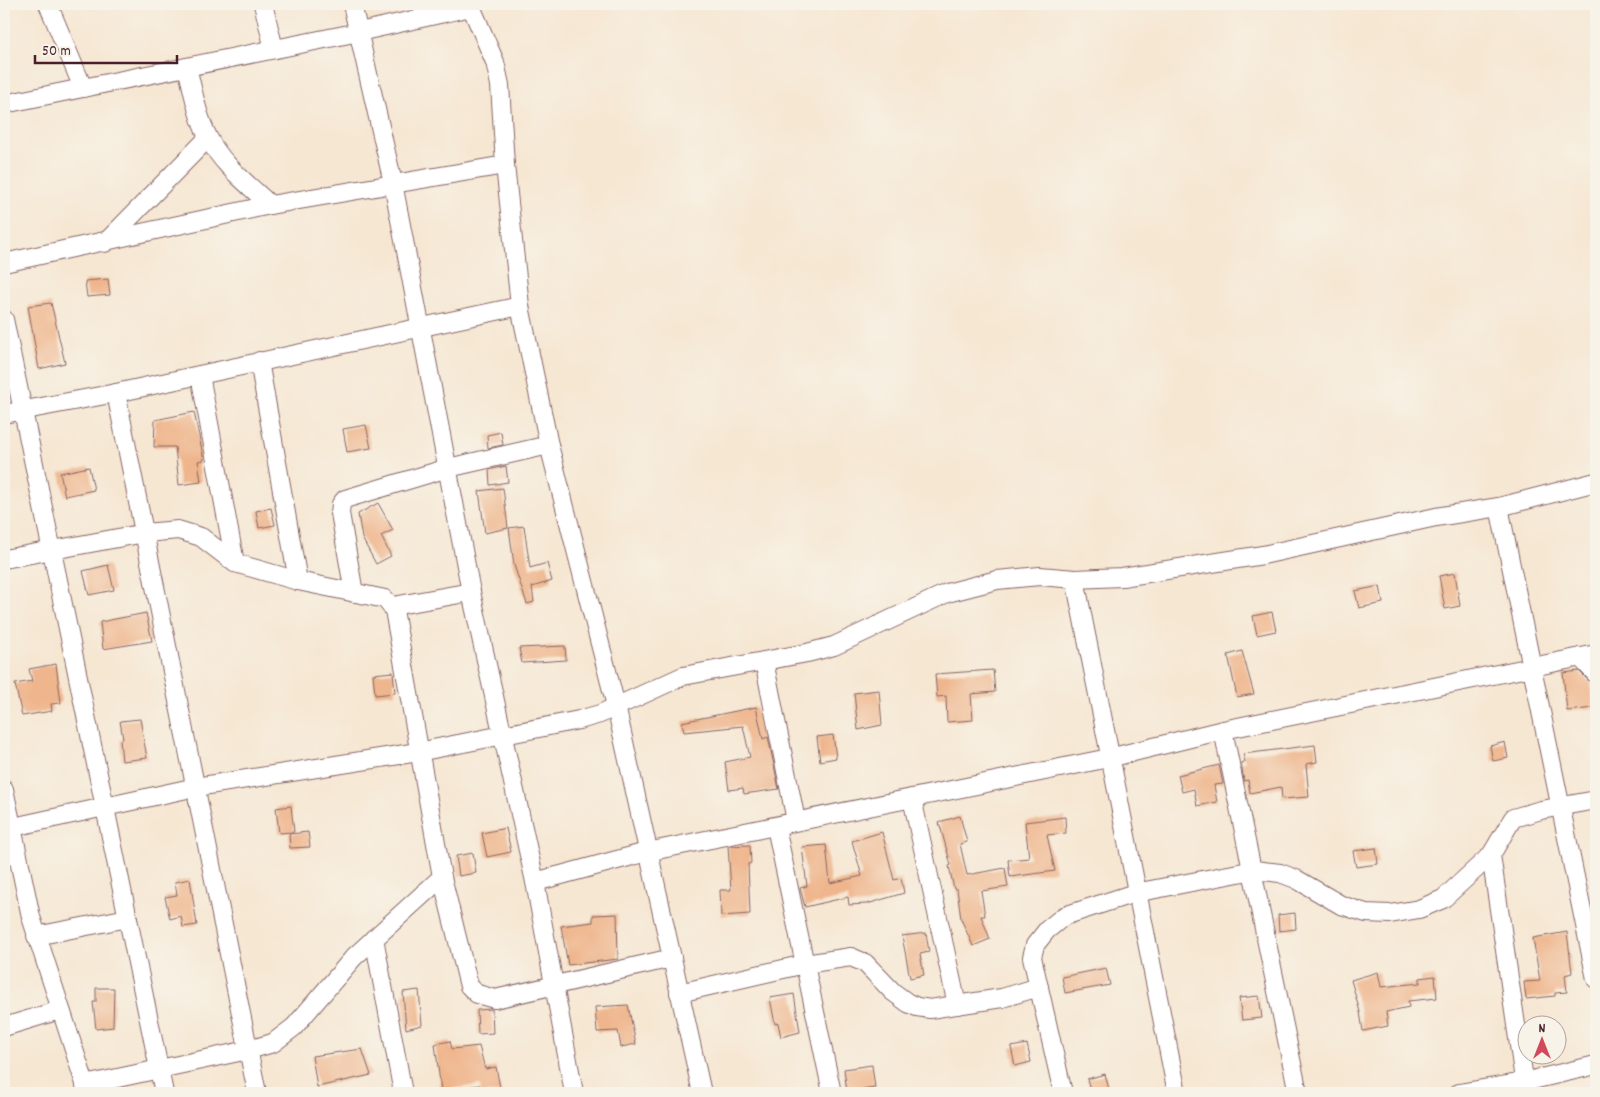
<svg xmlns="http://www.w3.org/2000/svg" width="1600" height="1097" viewBox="0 0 1600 1097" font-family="Dekko,sans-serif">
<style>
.building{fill:#efb68d}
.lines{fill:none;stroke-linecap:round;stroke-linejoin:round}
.street-casing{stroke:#866566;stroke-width:20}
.street{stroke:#fff;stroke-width:18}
</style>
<rect width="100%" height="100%" fill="#f7f3e8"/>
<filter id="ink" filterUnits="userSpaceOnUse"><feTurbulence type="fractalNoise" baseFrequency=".02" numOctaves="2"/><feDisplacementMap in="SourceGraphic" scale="10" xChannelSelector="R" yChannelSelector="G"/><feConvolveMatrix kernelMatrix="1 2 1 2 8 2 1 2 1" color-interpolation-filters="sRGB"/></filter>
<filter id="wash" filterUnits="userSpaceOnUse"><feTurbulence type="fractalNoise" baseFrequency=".0096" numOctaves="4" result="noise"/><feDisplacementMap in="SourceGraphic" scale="20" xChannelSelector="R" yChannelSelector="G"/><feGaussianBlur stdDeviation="1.12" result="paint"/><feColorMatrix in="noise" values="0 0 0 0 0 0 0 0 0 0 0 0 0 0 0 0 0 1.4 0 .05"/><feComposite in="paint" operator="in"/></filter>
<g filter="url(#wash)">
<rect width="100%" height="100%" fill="#f6e7d3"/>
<g id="blocks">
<!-- building -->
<g class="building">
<polygon points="108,279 110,295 87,297 85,281"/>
<polygon points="51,303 65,363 39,369 28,306"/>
<polygon points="194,412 204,460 198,461 201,482 179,485 175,447 154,447 155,420"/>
<polygon points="366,425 371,448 347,452 343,429"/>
<polygon points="501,432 503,445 488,448 487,435"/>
<polygon points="506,466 508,482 490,485 489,470"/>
<polygon points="89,467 94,490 65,496 60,473"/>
<polygon points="503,488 508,528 485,533 479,491"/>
<polygon points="378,503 393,530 381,536 391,556 376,564 362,538 358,514"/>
<polygon points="271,508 275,525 259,528 256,511"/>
<polygon points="524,526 530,568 547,563 552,581 532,587 534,602 527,604 514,565 509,528"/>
<polygon points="108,565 114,590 89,595 83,571"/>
<polygon points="1455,573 1460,606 1445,609 1439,576"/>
<polygon points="1380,586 1383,603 1359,608 1355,591"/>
<polygon points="1272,612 1276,631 1257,635 1253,616"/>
<polygon points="146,613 152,641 103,649 100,622"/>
<polygon points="565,646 566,660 522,663 519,648"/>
<polygon points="1242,651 1254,694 1237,697 1228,655"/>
<polygon points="56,664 61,703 51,704 52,711 22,716 15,684 32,681 29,669"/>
<polygon points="993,670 995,692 971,694 973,720 947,722 946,696 937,697 935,674"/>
<polygon points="1579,671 1591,683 1593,708 1567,711 1563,673"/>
<polygon points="393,672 395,693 375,695 373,674"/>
<polygon points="879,690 882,725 858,730 854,693"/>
<polygon points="756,707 763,739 768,737 779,789 744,794 743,788 729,790 725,762 750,757 743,726 684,732 682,722"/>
<polygon points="140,719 147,758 122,761 120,740 123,739 120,721"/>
<polygon points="833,735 836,758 820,761 817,737"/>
<polygon points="1505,742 1508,758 1493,761 1490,746"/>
<polygon points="1315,745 1317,762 1306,764 1309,797 1282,799 1281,787 1250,793 1248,780 1244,781 1241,763 1245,762 1243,754"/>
<polygon points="1219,765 1223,784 1214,785 1217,802 1197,806 1194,789 1182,792 1178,775"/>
<polygon points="291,806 294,832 279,833 276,808"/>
<polygon points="960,816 967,842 960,844 967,875 1005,868 1008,887 981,891 985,916 981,916 990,939 973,946 961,919 957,889 954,889 949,866 951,865 939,822"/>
<polygon points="1065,817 1066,833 1047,835 1055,871 1010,877 1008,860 1029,858 1025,822"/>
<polygon points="506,828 511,852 487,857 482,833"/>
<polygon points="308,832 310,847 290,848 289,834"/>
<polygon points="882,832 894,880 901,878 904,893 867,904 849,905 848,897 805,907 800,888 807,886 802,847 826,845 830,883 862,876 852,841"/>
<polygon points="750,845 751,863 748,864 750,914 721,916 720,890 731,890 728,846"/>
<polygon points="1376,848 1378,864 1356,867 1353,851"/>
<polygon points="473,853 476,873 459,876 456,856"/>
<polygon points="190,879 197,925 183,927 181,916 170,919 165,897 177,895 175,882"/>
<polygon points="1295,913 1296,929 1279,931 1278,915"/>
<polygon points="617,914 618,959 568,965 561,926 593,922 593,915"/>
<polygon points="1567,932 1572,973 1565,975 1567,992 1555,993 1555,996 1526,999 1524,982 1540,981 1533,938"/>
<polygon points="926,933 929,952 920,954 924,975 910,978 902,936"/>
<polygon points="1106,968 1110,985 1065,993 1062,977"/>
<polygon points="1378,972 1381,987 1420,983 1420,978 1435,976 1437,998 1408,1001 1409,1007 1386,1012 1388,1026 1363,1031 1360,1012 1351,980"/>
<polygon points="96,988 114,988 113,1027 96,1029 93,1002 96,1002"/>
<polygon points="419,990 422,1025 406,1029 403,992"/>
<polygon points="794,994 800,1032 781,1037 778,1023 775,1024 770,998"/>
<polygon points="1259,996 1262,1018 1242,1020 1239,998"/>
<polygon points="628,1005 636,1044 621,1047 618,1031 597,1032 595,1007"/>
<polygon points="492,1009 493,1033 478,1034 477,1010"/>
<polygon points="450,1041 452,1049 479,1046 485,1069 496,1067 501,1093 481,1093 480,1085 441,1090 435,1044"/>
<polygon points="1027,1044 1031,1062 1015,1066 1011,1047"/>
<polygon points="362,1049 371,1075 317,1087 312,1056"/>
<polygon points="872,1065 875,1088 847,1092 844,1069"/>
<polygon points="1105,1074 1110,1093 1091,1093 1087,1079"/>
</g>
</g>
</g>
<g filter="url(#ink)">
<use href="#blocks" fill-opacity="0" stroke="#866566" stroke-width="1"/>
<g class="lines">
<defs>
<g id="street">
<polyline points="48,4 83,88"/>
<polyline points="263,4 274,49"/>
<polyline points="352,4 393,183 471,592 535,882 574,1093"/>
<polyline points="470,4 495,62 500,85 505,165 520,306 549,445 616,706 702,1093"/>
<path d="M187,67C193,90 197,116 208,137C221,164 249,185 270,205"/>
<polyline points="4,104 359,32 471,7"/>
<polyline points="105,243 208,138"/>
<polyline points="4,263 270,205 505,165"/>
<polyline points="4,319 164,1093"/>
<polyline points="259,361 298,581"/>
<polyline points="200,375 235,563"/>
<polyline points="116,393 257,1093"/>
<polyline points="4,414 116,393 520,306"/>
<polyline points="1499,507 1596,979"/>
<polyline points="4,559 145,533 178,530 201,537 235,563 298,581 385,599 394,610 442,877 469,986 477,994 495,999 672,958"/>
<polyline points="1075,579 1177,1093"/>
<polyline points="354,593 340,513 341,504 345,499 448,468 549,445"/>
<polyline points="393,606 471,592"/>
<polyline points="1580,657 1596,674"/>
<polyline points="764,661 796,821"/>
<polyline points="1223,730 1298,1093"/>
<polyline points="4,789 31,917 88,1093"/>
<polyline points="912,798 957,1005"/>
<polyline points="776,827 832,1093"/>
<polyline points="4,829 196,787 418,752 579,720 600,714 683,676 807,653 834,646 947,593 997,580 1040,576 1075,579 1122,577 1263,555 1436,517 1499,507 1596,482"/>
<polyline points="535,882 647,852 1109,758 1223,730 1596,654"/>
<polyline points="36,936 128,918"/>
<polyline points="374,938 403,1093"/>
<polyline points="679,993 805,964 851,957 865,963 893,992 908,1003 917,1007 930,1009 1002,998 1039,987"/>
<polyline points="4,1027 60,1010"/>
<polyline points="85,1085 248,1050 273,1043 294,1027 354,957 442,877"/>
<polyline points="1063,1093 1032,957 1035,945 1047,930 1064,916 1135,893 1254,870 1280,873 1296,879 1341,905 1366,913 1390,914 1419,909 1443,899 1491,855"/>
<polyline points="1459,1093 1524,1082 1596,1065"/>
<polyline points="1526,1093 1491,855 1513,818 1541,810 1596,800"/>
</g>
</defs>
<!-- street casing -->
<use href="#street" class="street-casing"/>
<!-- street -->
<use href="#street" class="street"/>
</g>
</g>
<!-- margin -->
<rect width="1600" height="1097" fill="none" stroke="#f7f3e8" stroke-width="20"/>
<!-- north arrow -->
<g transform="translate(1542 1040)"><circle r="24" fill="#f7f3e8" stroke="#b29e9c"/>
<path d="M0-4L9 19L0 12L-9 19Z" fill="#d1495b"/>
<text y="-8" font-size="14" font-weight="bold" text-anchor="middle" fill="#4a1f2b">N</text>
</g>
<!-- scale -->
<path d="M35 55v8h142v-8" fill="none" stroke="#4a1f2b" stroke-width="2.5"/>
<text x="42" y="55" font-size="15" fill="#4a1f2b" stroke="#f7f3e8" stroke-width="4" paint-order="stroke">50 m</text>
</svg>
